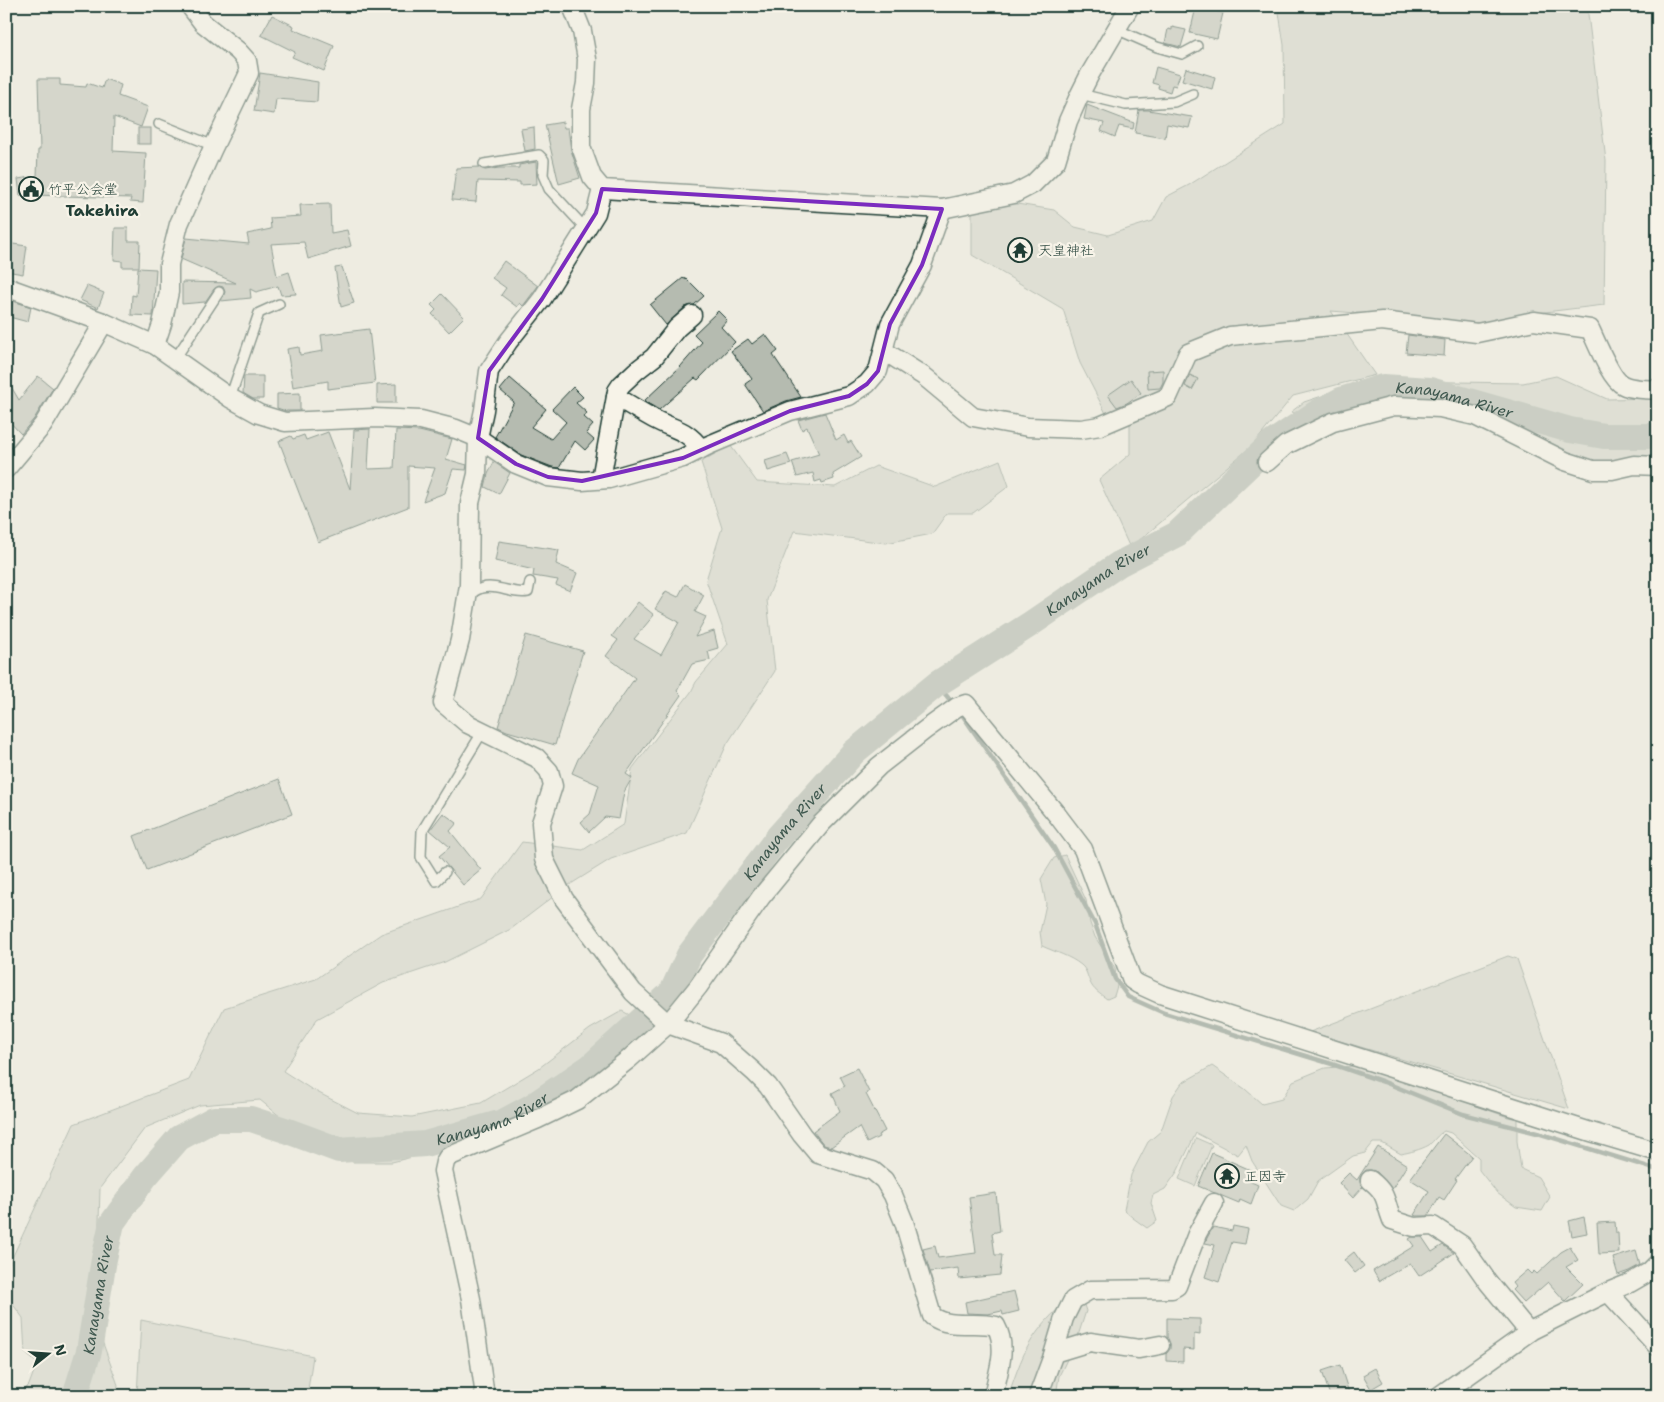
<svg xmlns="http://www.w3.org/2000/svg" width="1664" height="1402" viewBox="0 0 1664 1402" font-family="'Shantell Sans','Klee One',sans-serif">
<style>
.green{fill:#cccfc4;stroke:#76867c}
.lines{fill:none;stroke-linecap:round;stroke-linejoin:round}
.stream{stroke:#6c7e74;stroke-width:4.5}
.river{stroke:#9fa99f;stroke-width:26}
.building{fill:#b5bbb0;stroke:#1f3d34}
.lane-casing{stroke:#1f3d34;stroke-width:12}
.street-casing{stroke:#1f3d34;stroke-width:21}
.lane{stroke:#f7f3e8;stroke-width:9}
.street{stroke:#f7f3e8;stroke-width:18}
.marked{fill:none;stroke:#7b2cbf;stroke-width:4;stroke-linejoin:round}
.labels{text-anchor:middle;dominant-baseline:central;stroke-width:4.5;stroke-linejoin:round;paint-order:stroke}
.poi-label{font-size:14px;fill:#1f3d34;stroke:#f7f3e8;text-anchor:start}
.water-label{font-size:15px;font-style:italic;fill:#3f584f;stroke:#f7f3e8}
.quarter-label{font-size:16px;font-weight:bold;fill:#1f3d34;stroke:#f7f3e8}
</style>
<rect width="100%" height="100%" fill="#eeece1"/>
<filter id="ink" filterUnits="userSpaceOnUse"><feTurbulence type="fractalNoise" baseFrequency=".02" numOctaves="2"/><feDisplacementMap in="SourceGraphic" scale="10" xChannelSelector="R" yChannelSelector="G"/><feConvolveMatrix kernelMatrix="1 2 1 2 8 2 1 2 1" color-interpolation-filters="sRGB"/></filter>
<g filter="url(#ink)">
<!-- green -->
<g class="green">
<polygon points="1278,6 1587,6 1606,161 1604,305 1520,315 1479,323 1331,311 1375,375 1293,396 1253,445 1130,548 1099,480 1130,454 1130,423 1112,425 1080,363 1063,309 972,255 972,207 1005,202 1054,210 1075,227 1108,235 1153,221 1166,197 1189,185 1285,124 1284,45"/>
<path d="M1556,376L1607,399L1658,398V459C1642,460 1616,465 1601,463C1532,452 1474,404 1405,395C1398,394 1390,398 1383,399C1350,407 1326,424 1291,412L1304,402L1340,390L1389,381L1523,383Z"/>
<polygon points="730,445 757,482 835,487 876,466 935,487 1000,460 1009,486 973,513 947,513 932,534 886,543 794,531 767,600 775,671 727,744 687,833 611,859 566,887 511,929 445,962 383,983 317,1019 283,1071 311,1089 358,1113 412,1117 481,1103 539,1068 590,1029 622,1011 649,1025 601,1071 568,1094 536,1113 493,1132 444,1149 392,1162 352,1162 323,1135 307,1131 282,1118 260,1100 200,1105 145,1128 100,1188 96,1324 118,1385 116,1396 18,1396 29,1385 37,1363 25,1353 23,1318 6,1295 6,1271 74,1124 189,1080 224,1008 316,979 381,934 481,899 522,842 583,850 624,824 632,769 691,692 696,682 728,644 706,580 722,528 701,462"/>
<path d="M1065,855L1086,900L1090,923L1095,937L1115,968L1117,986L1114,996L1107,999C1100,994 1093,990 1090,982C1087,976 1087,970 1081,965C1070,956 1055,952 1042,946L1040,932L1046,904L1041,879L1054,858Z"/>
<polygon points="1508,956 1517,959 1569,1109 1310,1032"/>
<path d="M1212,1066L1245,1089L1262,1104L1282,1099L1293,1081L1325,1068L1353,1066L1389,1075L1508,1117L1517,1119V1141L1521,1169L1538,1177L1550,1197L1542,1211L1516,1207L1497,1193L1479,1170V1158L1451,1133L1444,1131C1437,1135 1434,1141 1429,1145C1420,1150 1410,1152 1401,1154L1382,1143H1373L1365,1153L1353,1156L1318,1181L1308,1199L1294,1211L1281,1206L1252,1161L1246,1145L1238,1155L1196,1133L1177,1172L1165,1189L1153,1195L1151,1203L1157,1221L1147,1228L1133,1218L1124,1210L1131,1175L1148,1142L1161,1131L1173,1096L1182,1083Z"/>
<polygon points="1196,1138 1212,1145 1195,1186 1179,1179"/>
<path d="M1079,1290L1086,1311L1077,1339L1059,1376L1056,1396H1008C1016,1374 1023,1350 1038,1331C1050,1315 1064,1303 1079,1290Z"/>
<polygon points="141,1320 313,1356 307,1396 137,1396"/>
</g>
<g class="lines">
<!-- stream -->
<g class="stream">
<polyline points="937,684 950,700"/>
<polyline points="963,716 1054,848 1095,924 1115,979 1128,997 1164,1013 1332,1064 1384,1082 1463,1114 1541,1134 1658,1170"/>
</g>
<!-- river -->
<path class="river" id="s1" d="M75,1396L89,1351L104,1259L112,1223L145,1177L179,1138L214,1119H251L285,1130L339,1150L425,1144L503,1122L531,1107L590,1067L672,992L689,955L778,837L854,752L937,684L1029,625L1119,564L1177,534L1272,443L1315,414L1341,400L1383,387L1430,390L1570,430L1604,436H1658"/>
</g>
<!-- building -->
<g class="building">
<polygon points="1196,7 1223,13 1217,39 1190,33"/>
<polygon points="272,15 294,26 293,29 334,46 324,71 292,57 295,52 261,35"/>
<polygon points="1172,27 1186,30 1181,47 1165,43 1168,29 1172,30"/>
<polygon points="1156,67 1180,74 1176,86 1172,85 1170,92 1158,88 1159,85 1152,83"/>
<polygon points="1186,68 1215,77 1212,89 1182,80"/>
<polygon points="260,73 318,82 317,102 276,99 274,114 254,111"/>
<polygon points="38,79 60,79 60,85 86,87 87,83 102,88 105,79 121,85 118,96 148,107 141,127 114,117 113,151 146,153 143,203 130,202 131,198 32,195 20,196 18,179 37,176 38,150 40,150"/>
<polygon points="1087,105 1134,123 1133,129 1119,126 1115,137 1101,131 1104,123 1084,119"/>
<polygon points="1139,110 1148,110 1192,117 1189,128 1167,124 1165,138 1135,133"/>
<polygon points="563,122 564,128 568,128 571,150 580,178 559,184 545,125"/>
<polygon points="534,127 535,149 525,151 521,129"/>
<rect x="138" y="128" width="13" height="16"/>
<polygon points="536,162 537,184 520,185 520,182 478,181 476,202 452,200 456,168 479,167 485,170 499,168 519,168 519,165"/>
<polygon points="330,204 331,233 347,230 351,246 308,259 304,242 271,244 277,276 289,272 296,294 281,295 278,286 256,292 250,289 251,298 221,301 225,292 223,287 219,286 214,289 205,302 182,304 182,282 236,283 181,259 186,238 249,244 247,234 271,229 270,218 301,216 300,205"/>
<polygon points="115,228 128,228 128,241 140,241 139,267 122,267 122,261 114,260"/>
<polygon points="6,243 27,246 23,274 6,271"/>
<polygon points="504,261 538,286 523,306 520,303 517,307 501,295 506,288 492,278"/>
<polygon points="342,267 354,303 341,307 335,268"/>
<polygon points="138,268 156,269 153,316 131,315 132,295 136,296"/>
<polygon points="683,278 684,279 686,278 704,296 694,305 685,307 666,325 650,305"/>
<polygon points="87,286 104,293 98,308 80,300"/>
<polygon points="442,294 464,317 449,332 432,314 436,310 431,305"/>
<polygon points="13,301 31,307 28,322 9,317"/>
<polygon points="718,311 727,320 721,327 735,342 698,380 695,378 659,410 644,401 680,367 702,342 694,334"/>
<polygon points="369,329 375,383 328,389 328,381 293,387 287,349 299,347 300,355 323,351 321,335"/>
<polygon points="765,334 778,351 773,355 801,397 786,401 763,411 745,384 752,379 731,351 748,339 752,344"/>
<polygon points="1408,335 1445,340 1444,356 1406,353"/>
<polygon points="1163,370 1163,382 1160,388 1148,389 1147,371"/>
<polygon points="1190,375 1198,379 1192,390 1185,386"/>
<polygon points="38,376 53,388 34,419 21,434 6,418 6,378 19,400"/>
<polygon points="244,376 263,376 263,399 253,399 243,393"/>
<polygon points="510,378 546,409 531,427 551,439 566,422 552,409 573,387 583,397 576,403 587,413 584,417 593,425 586,433 594,440 585,450 575,441 559,468 552,467 521,455 495,437 514,402 500,390"/>
<polygon points="1131,379 1141,393 1127,403 1117,407 1108,395"/>
<polygon points="396,384 396,403 377,403 377,385"/>
<polygon points="300,393 300,411 286,411 277,408 277,394"/>
<polygon points="825,413 836,440 844,435 848,443 851,441 861,457 833,474 834,479 822,483 821,480 815,482 813,473 797,477 792,462 819,454 807,427 802,430 798,420"/>
<polygon points="370,429 368,469 394,468 396,430 419,431 452,439 446,459 467,465 466,470 453,469 445,493 423,501 435,468 408,466 408,507 318,542 279,441 291,436 293,439 304,435 306,440 328,432 350,489 354,430"/>
<polygon points="787,454 791,464 768,471 765,461"/>
<polygon points="494,462 510,473 499,494 485,487 488,474"/>
<polygon points="499,541 559,550 556,564 577,573 570,591 556,585 558,580 533,576 534,570 495,561"/>
<polygon points="685,584 704,595 695,612 706,617 695,637 714,631 718,648 708,651 710,660 692,664 677,691 681,695 626,774 632,778 624,792 619,819 605,817 589,832 581,822 590,814 599,785 572,773 578,759 635,678 606,656 618,640 612,636 638,602 654,615 634,639 661,655 679,622 655,609 666,591 678,597"/>
<polygon points="526,635 583,651 555,745 507,731 498,727"/>
<polygon points="279,779 292,814 147,870 134,836"/>
<polygon points="443,813 457,823 450,831 481,870 463,885 439,856 450,847 430,830"/>
<polygon points="857,1068 869,1092 866,1094 885,1131 878,1135 879,1137 867,1143 859,1127 831,1147 824,1145 813,1131 840,1111 832,1093 845,1086 840,1076"/>
<polygon points="1444,1134 1472,1156 1455,1179 1457,1180 1444,1200 1439,1197 1428,1216 1416,1216 1414,1215 1429,1191 1410,1179"/>
<polygon points="1378,1147 1407,1165 1392,1189 1377,1172 1371,1170 1366,1170 1360,1178 1360,1183 1363,1187 1353,1198 1339,1183 1349,1173 1357,1180"/>
<polygon points="1212,1153 1253,1171 1249,1181 1258,1185 1251,1204 1240,1199 1239,1203 1198,1186"/>
<polygon points="996,1193 1000,1231 992,1233 995,1255 1002,1255 1000,1275 959,1279 958,1268 930,1272 923,1249 935,1246 938,1258 976,1253 969,1197"/>
<polygon points="1584,1217 1587,1233 1572,1236 1569,1221"/>
<polygon points="1615,1222 1616,1233 1618,1233 1619,1253 1599,1254 1597,1223"/>
<polygon points="1233,1226 1248,1229 1245,1244 1232,1242 1219,1282 1205,1277 1215,1245 1205,1243 1207,1238 1213,1227 1232,1231"/>
<polygon points="1412,1237 1422,1237 1432,1252 1443,1245 1454,1253 1419,1276 1410,1263 1379,1281 1373,1271 1414,1246 1409,1239"/>
<polygon points="1570,1247 1578,1260 1566,1267 1583,1284 1565,1301 1548,1282 1524,1303 1512,1290 1515,1287 1512,1283 1527,1270 1531,1274 1534,1271 1537,1274 1561,1252"/>
<polygon points="1636,1251 1640,1265 1629,1271 1618,1275 1613,1258"/>
<polygon points="1354,1252 1364,1266 1355,1273 1344,1260"/>
<polygon points="1014,1291 1019,1311 1003,1315 1002,1311 988,1314 967,1313 965,1302"/>
<polygon points="1167,1318 1200,1319 1200,1335 1194,1334 1194,1350 1183,1349 1183,1362 1166,1361 1166,1354 1170,1349 1170,1344 1167,1337"/>
<polygon points="1340,1365 1350,1396 1330,1396 1322,1371"/>
<polygon points="1375,1368 1383,1382 1371,1389 1363,1375"/>
</g>
<g class="lines">
<defs>
<g id="lane">
<polyline points="1116,29 1157,47 1182,54 1197,46"/>
<polyline points="1080,94 1126,105 1174,102 1193,94"/>
<polyline points="159,124 214,146"/>
<polyline points="484,164 539,155 544,160 543,175 549,189 586,229"/>
<polyline points="175,359 219,292"/>
<polyline points="230,398 259,313 279,304"/>
<path d="M468,595C472,593 478,589 482,588C498,584 512,595 528,592L530,582"/>
<polyline points="445,872 436,881 421,857 422,831 483,731"/>
</g>
<g id="street">
<polyline points="572,6 582,31 587,59 586,83 581,109 581,147 592,177 602,189 942,209 1014,194 1033,184 1056,161 1068,121 1080,94 1090,74 1130,6"/>
<path d="M602,189L596,213L542,299L508,342L489,371L484,410L478,438L477,474L470,503L469,585L460,640L443,703L468,724L537,758L549,771L553,786L541,823L544,859L564,899L633,992L668,1024L721,1043L754,1072L768,1086L802,1135L818,1154L873,1171L884,1180L893,1195L904,1222L932,1316C951,1330 974,1320 996,1326C1008,1348 998,1372 993,1396"/>
<polyline points="6,287 103,322 155,345 230,398 259,414 285,422 374,418 421,420 456,429 478,438 516,464 548,477 582,481 609,479 683,458 709,445 790,411 849,396 867,384 878,371 890,324 922,265 942,209"/>
<polyline points="155,345 162,324 169,292 169,264 179,224 212,150 249,73 247,61 238,51 203,23 190,6"/>
<path d="M884,351L925,377L973,417L1028,427L1081,429L1100,426L1168,397L1188,353L1230,336L1382,321L1477,333L1534,321L1590,329C1596,341 1611,380 1623,385C1631,389 1649,390 1658,389"/>
<path d="M616,397C629,404 641,412 654,419C674,430 687,429 701,449"/>
<polyline points="1267,462 1286,445 1333,422 1394,406 1440,408 1475,416 1565,461 1593,470 1612,470 1634,465 1658,466"/>
<polyline points="6,469 43,425 100,329 103,322"/>
<polyline points="601,479 617,391 621,385 636,371 654,357 677,328 692,315"/>
<path d="M1370,1180C1388,1194 1384,1200 1392,1220L1414,1227L1433,1226L1462,1245L1488,1282L1529,1332"/>
<polyline points="1608,1292 1658,1347"/>
<polyline points="1053,1355 1064,1318 1073,1300 1090,1290 1172,1289 1177,1286 1197,1234 1214,1203"/>
<polyline points="485,1396 471,1299 443,1171 445,1162 448,1157 538,1119 577,1100 629,1059 668,1024 698,987 761,897 821,824 879,766 925,730 957,707 966,704 1058,816 1083,849 1132,980 1138,984 1160,994 1591,1132 1658,1152"/>
<polyline points="1038,1396 1054,1353 1090,1342 1139,1349 1160,1345"/>
<polyline points="1439,1396 1532,1330 1608,1292 1630,1283 1649,1272 1658,1263"/>
</g>
</defs>
<!-- lane casing -->
<use href="#lane" class="lane-casing"/>
<!-- street casing -->
<use href="#street" class="street-casing"/>
<!-- lane -->
<use href="#lane" class="lane"/>
<!-- street -->
<use href="#street" class="street"/>
</g>
</g>
<!-- marked area -->
<path d="M0 0H1664V1402H0ZM602,189L942,209L922,265L890,324L878,371L867,384L849,396L790,411L683,458L582,481L548,477L516,464L478,438L489,371L542,299L596,213Z" fill="#eeece1" fill-opacity=".55" fill-rule="evenodd"/>
<path class="marked" d="M602,189L942,209L922,265L890,324L878,371L867,384L849,396L790,411L683,458L582,481L548,477L516,464L478,438L489,371L542,299L596,213Z"/>
<!-- icons -->
<defs>
<symbol id="civic-ring" viewBox="-11 -11 22 22"><circle r="9.5" fill="#f7f3e8" stroke="#1f3d34" stroke-width="1.5"/><path d="M-.6-6.5H3V-4.5H.6V-3L4-1V1h2V6H-6V1h2V-1L-.6-3ZM-1.2 2.5V6h2.4V2.5Z" fill="#1f3d34"/></symbol>
<symbol id="temple-ring" viewBox="-11 -11 22 22"><circle r="9.5" fill="#f7f3e8" stroke="#1f3d34" stroke-width="1.5"/><path d="M0-6L5-2H3V0L6.5 2.5H4V6H1.5V3h-3V6H-4V2.5H-6.5L-3 0V-2H-5Z" fill="#1f3d34"/></symbol>
</defs>
<g fill-rule="evenodd">
<use href="#civic-ring" x="17" y="175" width="28" height="28"/>
<use href="#temple-ring" x="1006" y="236" width="28" height="28"/>
<use href="#temple-ring" x="1213" y="1162" width="28" height="28"/>
</g>
<g class="labels">
<!-- poi labels -->
<g class="poi-label">
<text x="48" y="189">竹平公会堂</text>
<text x="1038" y="250">天皇神社</text>
<text x="1244" y="1176">正因寺</text>
</g>
<!-- water labels -->
<g class="water-label">
<text stroke="none"><textPath href="#s1" startOffset="1860">Kanayama River</textPath></text>
<text stroke="none"><textPath href="#s1" startOffset="1439">Kanayama River</textPath></text>
<text stroke="none"><textPath href="#s1" startOffset="1034">Kanayama River</textPath></text>
<text stroke="none"><textPath href="#s1" startOffset="614">Kanayama River</textPath></text>
<text stroke="none"><textPath href="#s1" startOffset="104">Kanayama River</textPath></text>
</g>
<!-- quarter labels -->
<g class="quarter-label">
<text x="102" y="210">Takehira</text>
</g>
</g>
<!-- margin -->
<rect width="1664" height="1402" fill="none" stroke="#f7f3e8" stroke-width="25"/>
<rect x="12" y="12" width="1639" height="1377" fill="none" stroke="#1f3d34" stroke-width="2" filter="url(#ink)"/>
<!-- north arrow -->
<g transform="translate(48 1354) rotate(73)" stroke="#f7f3e8" stroke-width="4" paint-order="stroke">
<path d="M0-4L9 19L0 12L-9 19Z" fill="#1f3d34"/>
<text y="-8" font-size="14" font-weight="bold" text-anchor="middle" fill="#1f3d34">N</text>
</g>
</svg>
